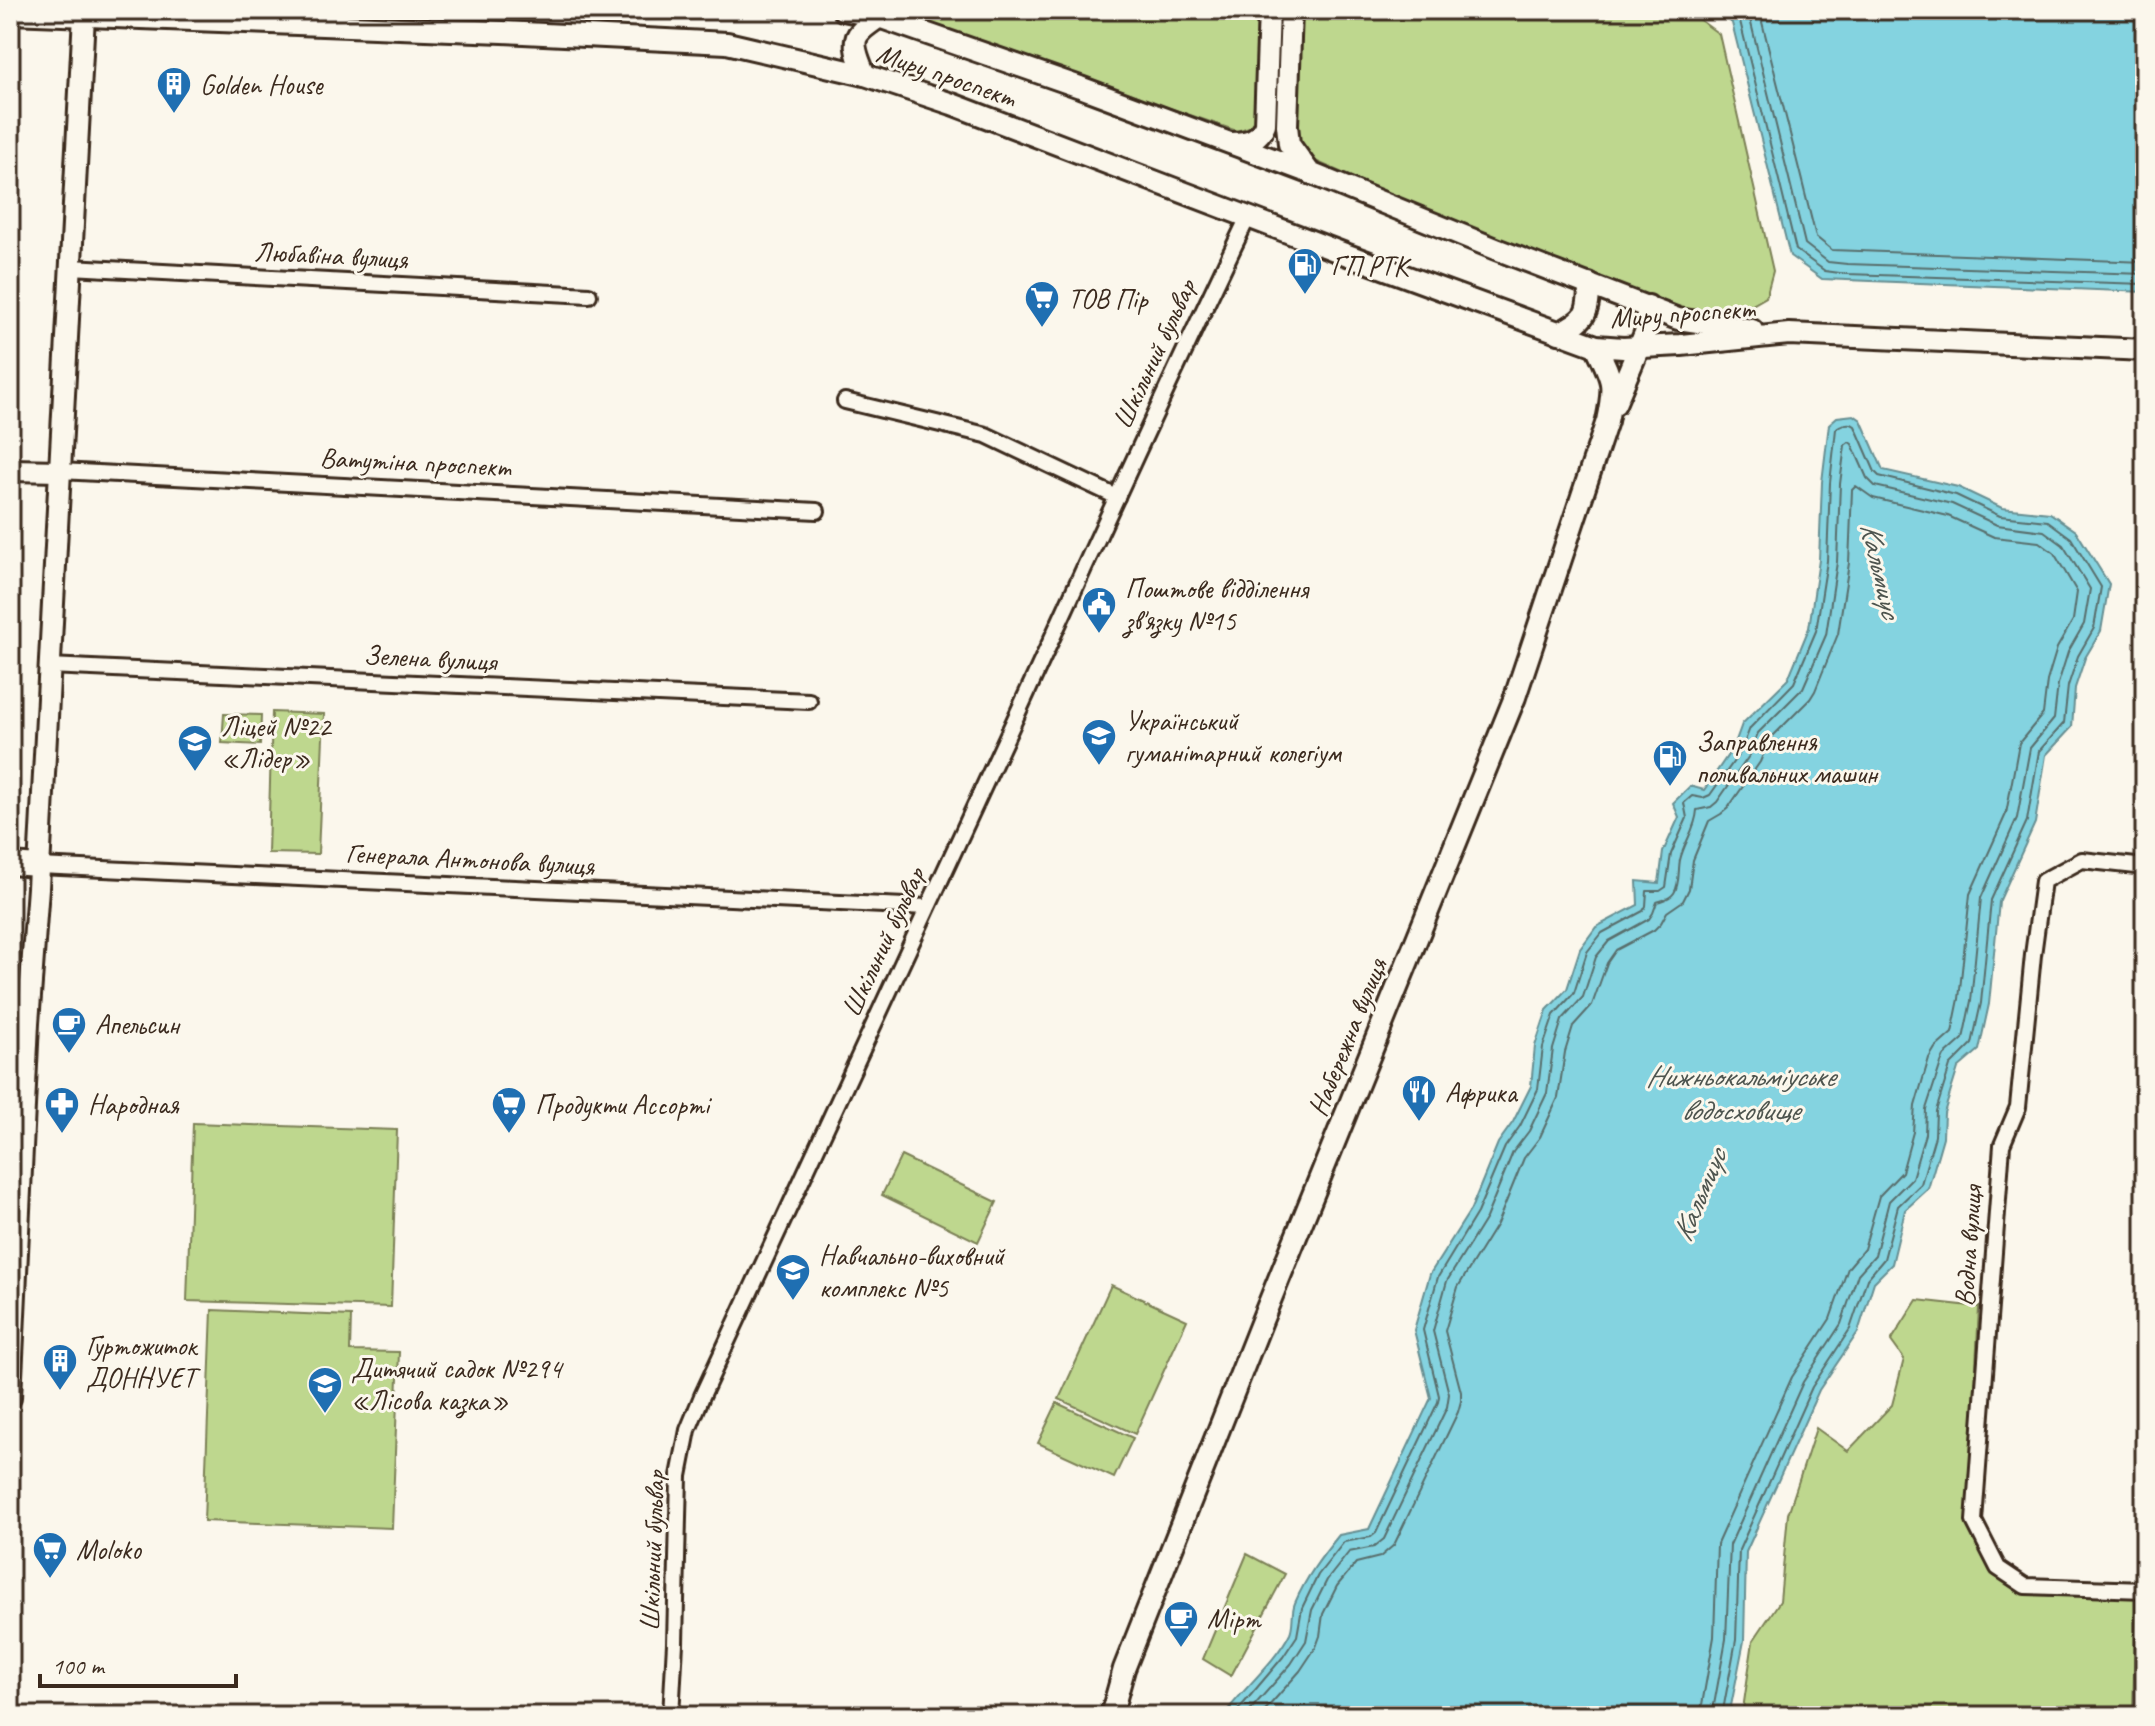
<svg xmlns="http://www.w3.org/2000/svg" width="2155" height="1726" viewBox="0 0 2155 1726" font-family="Caveat,sans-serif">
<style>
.green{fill:#bed78e;stroke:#7c8056;stroke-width:2}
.water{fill:#84d3e0;stroke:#678f92;stroke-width:2}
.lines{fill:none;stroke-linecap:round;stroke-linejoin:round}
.shore{stroke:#586e6c;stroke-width:2}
.street-casing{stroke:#3b2a1e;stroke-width:20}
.secondary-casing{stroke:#3b2a1e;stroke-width:26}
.street{stroke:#fbf7ec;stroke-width:14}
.secondary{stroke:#fbf7ec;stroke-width:20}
.labels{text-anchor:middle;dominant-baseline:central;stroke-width:6;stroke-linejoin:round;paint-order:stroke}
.street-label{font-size:28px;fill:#3b2a1e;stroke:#fbf7ec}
.poi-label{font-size:28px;fill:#3b2a1e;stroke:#fbf7ec;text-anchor:start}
.water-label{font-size:30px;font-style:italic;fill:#4d544e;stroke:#fbf7ec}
</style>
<rect width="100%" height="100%" fill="#fbf7ec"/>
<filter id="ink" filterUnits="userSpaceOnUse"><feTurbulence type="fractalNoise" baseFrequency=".0125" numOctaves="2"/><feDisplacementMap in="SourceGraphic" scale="16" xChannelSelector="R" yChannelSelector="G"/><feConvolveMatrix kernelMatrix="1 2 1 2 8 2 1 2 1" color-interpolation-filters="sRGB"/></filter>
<g filter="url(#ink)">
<!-- green -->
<g class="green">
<polygon points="882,10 1257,10 1255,119 1249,127 1237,131"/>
<polygon points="1301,10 1686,10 1719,34 1773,271 1766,297 1740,312 1705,317 1442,217 1304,156 1297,145"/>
<polygon points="272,712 324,714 318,854 268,853"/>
<polygon points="224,714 261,715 260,745 222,743"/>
<polygon points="193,1123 397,1130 391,1307 187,1301"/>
<polygon points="901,1156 997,1202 978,1242 882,1195"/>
<polygon points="1111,1285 1187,1320 1135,1434 1059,1399"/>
<polygon points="1917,1300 1979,1307 1968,1524 2022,1590 2136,1594 2133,1716 1742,1716 1753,1641 1780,1601 1788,1514 1816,1428 1848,1451 1892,1405 1904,1359 1891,1341"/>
<polygon points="212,1310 351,1316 350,1351 399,1352 392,1528 204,1521"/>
<polygon points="1057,1403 1133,1438 1114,1478 1038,1443"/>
<polygon points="1247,1554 1285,1574 1231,1676 1203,1659"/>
</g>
<!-- water -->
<g class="water">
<polygon points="1717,10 2145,10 2145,292 1822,279 1790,256 1732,23"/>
<path d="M1854,415L1861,420L1883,470L1958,487L2002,508L2050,513L2076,531L2109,584L2101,631L2085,658L2075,688L2072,727L2046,755L2035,823L1999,902L1989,1004L1979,1050L1958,1068L1944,1113L1943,1137L1928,1189L1905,1210L1892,1264L1874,1282L1858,1332L1819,1390L1746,1552L1744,1641L1729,1716H1223C1242,1690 1277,1660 1290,1633C1294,1624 1291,1612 1295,1603C1306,1577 1322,1556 1339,1535L1369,1529L1431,1398L1414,1330L1430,1274L1471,1209L1498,1143L1513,1122L1531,1086L1535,1046L1547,1010L1567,989L1580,949L1596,927L1638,905L1637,881L1659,883L1663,852L1679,817L1673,803L1690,786L1704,790L1734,746L1742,724L1788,679L1809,628L1819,560L1822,482L1829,424L1837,417Z"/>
</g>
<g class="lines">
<!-- shore -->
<g class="shore">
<polyline points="1729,10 1740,21 1796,250 1825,271 1847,274 2145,284"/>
<polyline points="1745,10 1750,19 1805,244 1828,262 1847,264 2145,274"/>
<polyline points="1759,10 1816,237 1832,250 2145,262"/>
<path d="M1233,1716L1283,1657L1297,1636L1302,1608L1318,1575L1344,1542L1371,1537L1376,1533L1438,1402L1439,1396L1423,1330L1438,1277L1477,1213L1505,1147L1520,1126L1538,1089L1543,1047L1554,1015L1574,993L1587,952L1602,933L1643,911L1646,906L1647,891H1660L1666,887L1671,854L1687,818L1684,803L1692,796L1703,798L1710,795L1741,751L1750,728L1794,683L1816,631L1827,561L1830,483L1836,429C1840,424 1850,422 1855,426L1875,472L1879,476L1956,495L2000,516L2048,521L2071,538L2101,587L2094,628L2078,656L2068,686L2064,723L2039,751L2027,821L1991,900L1981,1003L1972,1044L1950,1066L1936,1111L1935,1136L1921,1184L1898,1206L1884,1259L1867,1279L1850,1329L1812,1387L1739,1550L1736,1640L1722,1716"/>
<path d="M1245,1716L1291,1664L1306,1641L1312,1610L1327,1580L1349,1552L1374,1547L1384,1539L1447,1407L1449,1394L1433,1331L1447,1281L1486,1218L1513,1152L1529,1131L1547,1093L1553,1049L1562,1020L1583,997L1596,957L1609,941L1649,919L1653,913L1657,902C1663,900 1670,899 1674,893C1680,884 1678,870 1680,860C1684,842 1696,829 1697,810L1711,807L1717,802L1749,756L1758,733L1803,688L1826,635L1837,562L1840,484L1845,445L1849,442L1852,444L1867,478L1875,486L1952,504L1997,525L2044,531L2063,545L2090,589L2084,624L2068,652L2058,684L2054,719L2030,748L2017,818L1981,898L1971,1001L1963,1039L1944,1056L1941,1063L1926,1109L1925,1134L1912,1178L1889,1201L1875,1255L1858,1274L1841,1324L1803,1382L1730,1545L1726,1639L1712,1716"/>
<polyline points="1260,1716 1300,1671 1316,1647 1320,1636 1323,1614 1337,1586 1356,1563 1380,1557 1394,1545 1458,1412 1461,1401 1461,1392 1445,1331 1458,1287 1497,1224 1524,1158 1540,1137 1558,1098 1565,1052 1573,1026 1592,1005 1607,963 1616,950 1654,930 1661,923 1667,912 1683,901 1689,889 1693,860 1709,821 1721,814 1728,808 1760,762 1769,740 1810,699 1815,691 1838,634 1849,563 1852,490 1856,486 1873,498 1948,516 1994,537 2039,542 2054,553 2077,592 2073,620 2057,648 2047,681 2043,714 2019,743 2006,814 1970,894 1959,999 1952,1033 1935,1048 1929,1058 1915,1106 1913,1132 1902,1172 1879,1196 1864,1249 1848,1268 1830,1319 1792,1377 1717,1544 1714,1637 1700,1716"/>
</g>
<defs>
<g id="street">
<polyline points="71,267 589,295"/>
<polyline points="845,401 986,435 1117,497"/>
<polyline points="60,471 817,511"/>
<polyline points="49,666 809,701"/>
<polyline points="39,866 927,907"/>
<polyline points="2145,867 2082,860 2043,881 2033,955 2018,1107 2002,1145 1974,1521 1998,1568 2025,1586 2145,1590"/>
<path d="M671,1716L675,1643L679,1476L688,1430L702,1396C803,1174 906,953 1009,732C1088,560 1166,387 1248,217"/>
</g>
<g id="secondary">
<polyline points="843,10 879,17 1080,87 1310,173 1496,249 1678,319 1752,330"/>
<polyline points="1291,10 1287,125 1289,144 1310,173"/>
<polyline points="10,13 503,32 727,43 865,75 952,104 1345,254 1596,346 1623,348 1681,345 1789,334 2145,350"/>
<path d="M865,75C861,65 851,45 858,35C862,28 873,22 879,17"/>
<path d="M1232,143C1248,143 1259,140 1265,124L1269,10"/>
<path d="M1559,333C1586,319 1589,315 1589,284"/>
<polyline points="1615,404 1645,333 1648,306"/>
<polyline points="10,470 60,471"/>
<polyline points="10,864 39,866"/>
<polyline points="10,1398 28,1023 38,888 84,15"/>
<path d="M1111,1716L1124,1669L1263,1318L1515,697L1607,421C1615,383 1613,381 1596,346"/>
</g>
</defs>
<!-- street casing -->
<use href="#street" class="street-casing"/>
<!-- secondary casing -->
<use href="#secondary" class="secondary-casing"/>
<!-- street -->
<use href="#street" class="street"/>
<!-- secondary -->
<use href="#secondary" class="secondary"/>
</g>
</g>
<!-- icons -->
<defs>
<symbol id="building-pin" viewBox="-11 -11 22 30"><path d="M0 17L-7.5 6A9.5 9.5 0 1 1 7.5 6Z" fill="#1f6fb2" stroke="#fbf7ec"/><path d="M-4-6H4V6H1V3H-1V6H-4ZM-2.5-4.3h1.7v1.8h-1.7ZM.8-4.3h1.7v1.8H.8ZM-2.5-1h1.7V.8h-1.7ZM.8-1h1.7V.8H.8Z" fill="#fff"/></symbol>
<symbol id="fuel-pin" viewBox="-11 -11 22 30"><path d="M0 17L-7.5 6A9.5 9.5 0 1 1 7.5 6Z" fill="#1f6fb2" stroke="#fbf7ec"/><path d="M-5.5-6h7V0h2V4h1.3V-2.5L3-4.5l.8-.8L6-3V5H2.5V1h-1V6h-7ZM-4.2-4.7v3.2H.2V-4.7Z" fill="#fff"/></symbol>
<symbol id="supermarket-pin" viewBox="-11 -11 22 30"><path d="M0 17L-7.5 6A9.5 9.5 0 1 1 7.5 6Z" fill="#1f6fb2" stroke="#fbf7ec"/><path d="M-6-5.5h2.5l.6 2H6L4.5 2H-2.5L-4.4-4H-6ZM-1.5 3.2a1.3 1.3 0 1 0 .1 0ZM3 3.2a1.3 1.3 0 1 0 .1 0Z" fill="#fff"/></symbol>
<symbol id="civic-pin" viewBox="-11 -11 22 30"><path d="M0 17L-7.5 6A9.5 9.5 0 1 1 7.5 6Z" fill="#1f6fb2" stroke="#fbf7ec"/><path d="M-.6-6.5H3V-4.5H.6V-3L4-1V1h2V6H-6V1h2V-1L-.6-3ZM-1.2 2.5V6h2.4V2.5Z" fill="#fff"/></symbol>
<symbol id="school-pin" viewBox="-11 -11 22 30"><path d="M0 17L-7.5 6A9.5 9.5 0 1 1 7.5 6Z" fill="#1f6fb2" stroke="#fbf7ec"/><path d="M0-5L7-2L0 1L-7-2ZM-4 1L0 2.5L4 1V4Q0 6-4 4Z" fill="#fff"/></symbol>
<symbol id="cafe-pin" viewBox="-11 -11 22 30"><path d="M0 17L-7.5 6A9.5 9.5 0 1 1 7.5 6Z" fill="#1f6fb2" stroke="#fbf7ec"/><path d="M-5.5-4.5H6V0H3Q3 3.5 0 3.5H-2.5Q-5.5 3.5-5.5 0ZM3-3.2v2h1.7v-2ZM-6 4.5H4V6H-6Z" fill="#fff"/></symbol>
<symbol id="restaurant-pin" viewBox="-11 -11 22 30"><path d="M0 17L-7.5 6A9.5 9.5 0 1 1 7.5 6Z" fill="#1f6fb2" stroke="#fbf7ec"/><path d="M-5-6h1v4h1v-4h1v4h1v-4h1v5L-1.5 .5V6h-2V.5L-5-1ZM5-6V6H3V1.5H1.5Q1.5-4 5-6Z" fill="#fff"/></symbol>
<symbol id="pharmacy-pin" viewBox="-11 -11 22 30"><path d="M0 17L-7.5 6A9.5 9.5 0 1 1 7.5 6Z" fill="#1f6fb2" stroke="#fbf7ec"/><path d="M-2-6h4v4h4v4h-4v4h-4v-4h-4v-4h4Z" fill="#fff"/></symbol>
</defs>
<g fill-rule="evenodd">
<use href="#building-pin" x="154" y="64" width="40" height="54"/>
<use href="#fuel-pin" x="1285" y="245" width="40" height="54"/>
<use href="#supermarket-pin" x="1022" y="278" width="40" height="54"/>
<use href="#civic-pin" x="1079" y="584" width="40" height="54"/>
<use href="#school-pin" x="1079" y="716" width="40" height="54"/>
<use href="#school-pin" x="175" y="722" width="40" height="54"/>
<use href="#fuel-pin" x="1650" y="737" width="40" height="54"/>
<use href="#cafe-pin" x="49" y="1004" width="40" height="54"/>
<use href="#restaurant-pin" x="1399" y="1072" width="40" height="54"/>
<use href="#pharmacy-pin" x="42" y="1084" width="40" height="54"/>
<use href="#supermarket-pin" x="489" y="1084" width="40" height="54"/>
<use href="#school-pin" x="773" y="1251" width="40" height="54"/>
<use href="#building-pin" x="40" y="1341" width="40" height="54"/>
<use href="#school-pin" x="305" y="1364" width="40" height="54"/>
<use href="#supermarket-pin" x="30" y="1529" width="40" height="54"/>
<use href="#cafe-pin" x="1161" y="1598" width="40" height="54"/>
</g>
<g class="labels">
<!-- street labels -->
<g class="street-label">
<text transform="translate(946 75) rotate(19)">Миру проспект</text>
<text transform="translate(331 255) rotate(3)">Любавіна вулиця</text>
<text transform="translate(1682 313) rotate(-4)">Миру проспект</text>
<text transform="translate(1154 354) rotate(-65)">Шкільний бульвар</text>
<text transform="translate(415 462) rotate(3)">Ватутіна проспект</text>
<text transform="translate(430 658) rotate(3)">Зелена вулиця</text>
<text transform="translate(470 859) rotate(3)">Генерала Антонова вулиця</text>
<text transform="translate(883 942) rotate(-65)">Шкільний бульвар</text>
<text transform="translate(1347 1037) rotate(-68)">Набережна вулиця</text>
<text transform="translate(1968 1246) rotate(-86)">Водна вулиця</text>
<text transform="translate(652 1551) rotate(-88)">Шкільний бульвар</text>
</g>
<!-- poi labels -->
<g class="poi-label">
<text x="200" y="84">Golden House</text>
<text x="1331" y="265">ГП РТК</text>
<text x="1068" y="298">ТОВ Пір</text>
<text x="1125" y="588">Поштове відділення<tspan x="1125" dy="32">зв'язку №15</tspan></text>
<text x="1125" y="720">Український<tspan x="1125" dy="32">гуманітарний колегіум</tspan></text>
<text x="221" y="726">Ліцей №22<tspan x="221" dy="32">«Лідер»</tspan></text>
<text x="1696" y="741">Заправлення<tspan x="1696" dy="32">поливальних машин</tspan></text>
<text x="95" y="1024">Апельсин</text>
<text x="1445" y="1092">Африка</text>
<text x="88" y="1104">Народная</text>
<text x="535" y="1104">Продукти Ассорті</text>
<text x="819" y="1255">Навчально-виховний<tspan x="819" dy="32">комплекс №5</tspan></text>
<text x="86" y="1345">Гуртожиток<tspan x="86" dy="32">ДОННУЕТ</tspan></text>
<text x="351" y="1368">Дитячий садок №294<tspan x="351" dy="32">«Лісова казка»</tspan></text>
<text x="76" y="1549">Moloko</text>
<text x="1207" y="1618">Мірт</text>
</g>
<!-- water labels -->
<g class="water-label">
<text transform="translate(1881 570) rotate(77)">Кальмиус</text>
<text x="1740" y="1076">Нижньокальміуське<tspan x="1740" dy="34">водосховище</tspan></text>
<text transform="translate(1699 1195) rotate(-67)">Кальмиус</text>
</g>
</g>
<!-- margin -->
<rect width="2155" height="1726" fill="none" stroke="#fbf7ec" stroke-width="40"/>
<rect x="20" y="20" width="2115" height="1686" fill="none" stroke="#3b2a1e" stroke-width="3" filter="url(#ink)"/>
<!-- scale -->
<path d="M40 1674v12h196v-12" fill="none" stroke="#3b2a1e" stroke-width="4"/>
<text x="52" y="1674" font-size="24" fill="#3b2a1e" stroke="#fbf7ec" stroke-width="6" paint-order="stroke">100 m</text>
</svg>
